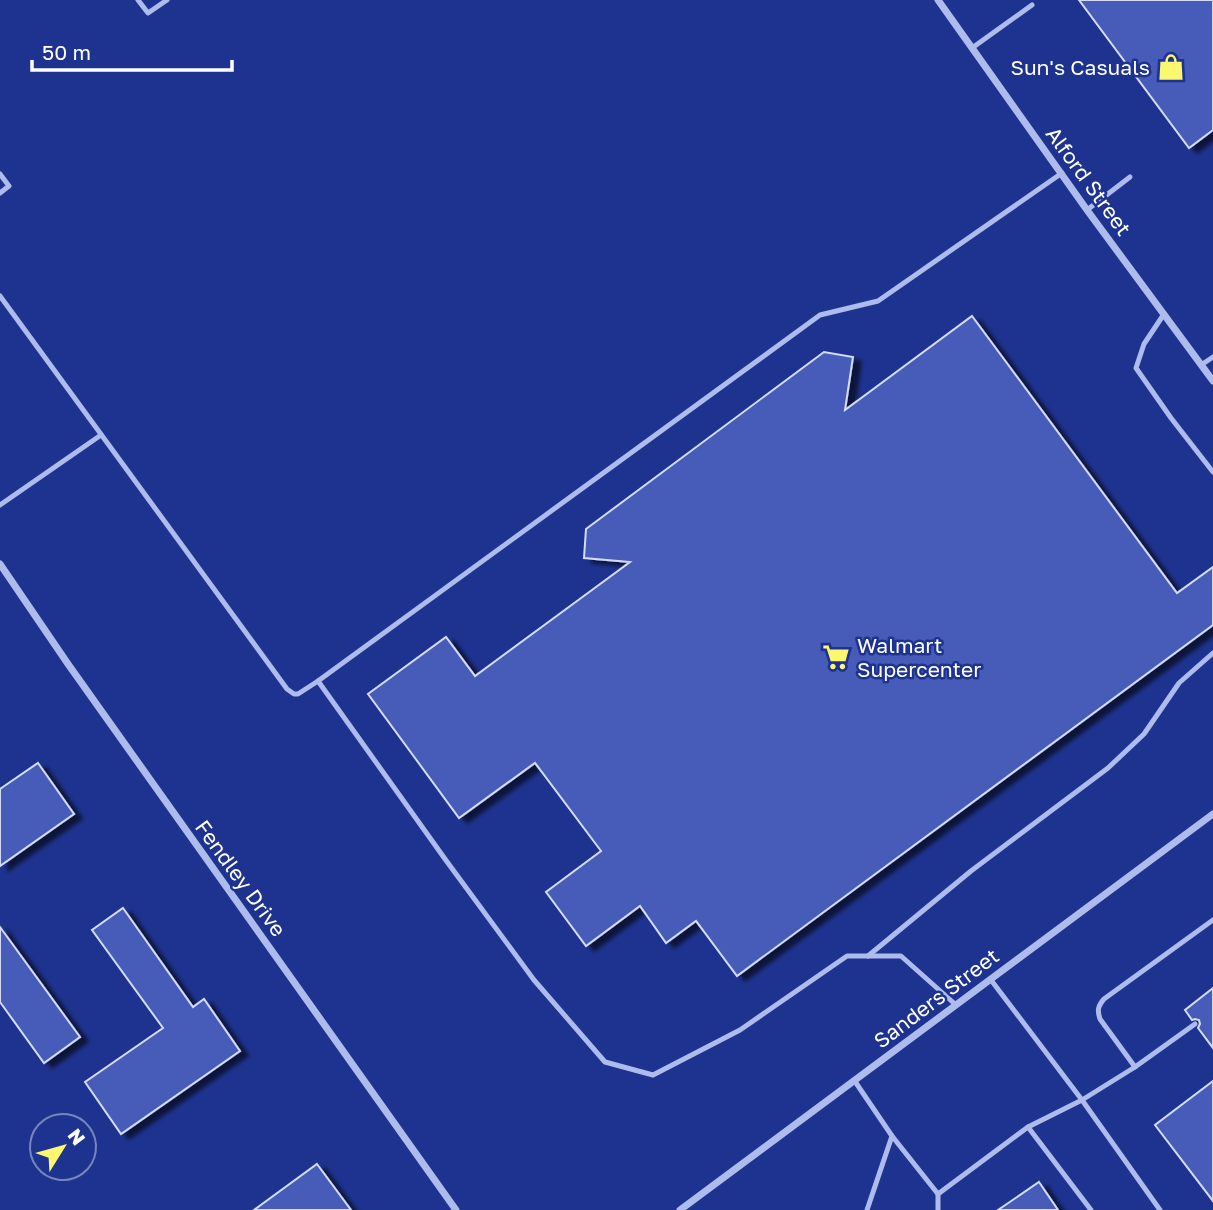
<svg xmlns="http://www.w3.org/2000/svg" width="1213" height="1210" viewBox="0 0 1213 1210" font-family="'Golos Text',sans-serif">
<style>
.building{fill:#475cb8;stroke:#d4dbfa;stroke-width:2;filter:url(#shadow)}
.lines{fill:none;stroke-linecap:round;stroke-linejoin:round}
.lane{stroke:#aebbed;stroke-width:5}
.street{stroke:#aebbed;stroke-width:7}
.labels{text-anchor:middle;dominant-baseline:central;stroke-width:5;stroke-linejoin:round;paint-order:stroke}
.poi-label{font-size:21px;fill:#fff;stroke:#1e3390;text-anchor:end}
.street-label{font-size:21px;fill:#fff;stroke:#1e3390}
</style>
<defs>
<filter id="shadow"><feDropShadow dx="8" dy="4.5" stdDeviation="2" flood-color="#0009"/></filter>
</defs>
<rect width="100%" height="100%" fill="#1e3390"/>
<!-- building -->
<g class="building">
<polygon points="1079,0 1213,0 1213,130 1189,148"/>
<polygon points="972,316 1177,593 1213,567 1213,625 737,976 696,921 666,943 640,906 586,946 546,892 601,851 535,763 459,818 368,694 446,637 475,676 630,562 584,558 586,529 824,352 853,357 845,410"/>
<polygon points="38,763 74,814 0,866 0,789"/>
<polygon points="123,908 193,1007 204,999 240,1051 121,1134 85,1082 163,1028 92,930"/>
<polygon points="0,927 80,1037 44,1063 0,1002"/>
<polygon points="1213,988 1213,1048 1198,1028 1200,1024 1199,1020 1195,1019 1192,1020 1185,1010"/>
<polygon points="1213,1081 1213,1201 1155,1125"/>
<polygon points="317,1164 351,1210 254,1210"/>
<polygon points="1039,1182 1058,1210 998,1210"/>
</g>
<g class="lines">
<!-- lane -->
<g class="lane">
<polyline points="138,0 148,13 167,0"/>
<polyline points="972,48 1032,5"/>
<polyline points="0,174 9,186 0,193"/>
<polyline points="1087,210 1130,177"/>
<polyline points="0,296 287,689 294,694 298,694 318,681 820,315 878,301 1062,173"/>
<polyline points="1164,314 1144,344 1136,368 1171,418 1213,472"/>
<polyline points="1201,365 1213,357"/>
<polyline points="0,505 101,435"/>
<polyline points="318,681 445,859 534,980 605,1062 653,1075 740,1030 847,956 901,956 956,1005"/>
<polyline points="868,956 971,871 1108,768 1144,734 1179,683 1213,653"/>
<polyline points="991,980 1082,1100 1160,1210"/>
<polyline points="1135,1067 1195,1024"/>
<polyline points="854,1080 892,1136 867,1210"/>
<path d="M1028,1127L1082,1100L1135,1067L1100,1019C1097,1010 1098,1006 1104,999L1213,920"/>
<polyline points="892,1136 938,1194 1028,1127 1091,1210"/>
<polyline points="938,1210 938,1194"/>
</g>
<!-- street -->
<g class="street">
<polyline points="938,0 1087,210 1213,381"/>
<polyline points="0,564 68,664 456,1210"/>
<polyline points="680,1210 1213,814"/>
</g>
</g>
<!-- icons -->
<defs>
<symbol id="shop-bare" viewBox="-9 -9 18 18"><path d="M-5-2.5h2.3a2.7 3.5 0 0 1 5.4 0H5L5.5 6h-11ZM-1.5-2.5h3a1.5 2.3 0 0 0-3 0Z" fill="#fcf76e" stroke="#1e3390" stroke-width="2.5" paint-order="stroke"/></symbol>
<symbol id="supermarket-bare" viewBox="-9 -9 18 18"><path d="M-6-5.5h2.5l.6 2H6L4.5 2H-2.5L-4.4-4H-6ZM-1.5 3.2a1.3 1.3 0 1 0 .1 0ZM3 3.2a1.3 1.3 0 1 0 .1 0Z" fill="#fcf76e" stroke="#1e3390" stroke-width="2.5" paint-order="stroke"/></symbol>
</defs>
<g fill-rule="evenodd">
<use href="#shop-bare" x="1152" y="48" width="38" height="38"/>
<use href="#supermarket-bare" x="817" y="638" width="38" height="38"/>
</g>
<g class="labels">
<!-- poi labels -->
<g class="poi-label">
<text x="1150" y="67">Sun's Casuals</text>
<text x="857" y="645" text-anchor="start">Walmart<tspan x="857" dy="24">Supercenter</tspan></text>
</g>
<!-- street labels -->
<g class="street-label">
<text transform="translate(1089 181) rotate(54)">Alford Street</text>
<text transform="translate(241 878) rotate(54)">Fendley Drive</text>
<text transform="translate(936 998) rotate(-37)">Sanders Street</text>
</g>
</g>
<!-- north arrow -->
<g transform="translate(63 1147) rotate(53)"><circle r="33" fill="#1e3390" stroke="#7885bc" stroke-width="2"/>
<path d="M0-5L12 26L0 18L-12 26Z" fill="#fcf76e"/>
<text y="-10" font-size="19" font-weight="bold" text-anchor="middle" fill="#ffffff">N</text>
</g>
<!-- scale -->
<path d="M32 60v10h200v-10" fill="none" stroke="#ffffff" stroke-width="3.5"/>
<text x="42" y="60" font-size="21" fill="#ffffff" stroke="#1e3390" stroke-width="5" paint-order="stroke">50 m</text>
</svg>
